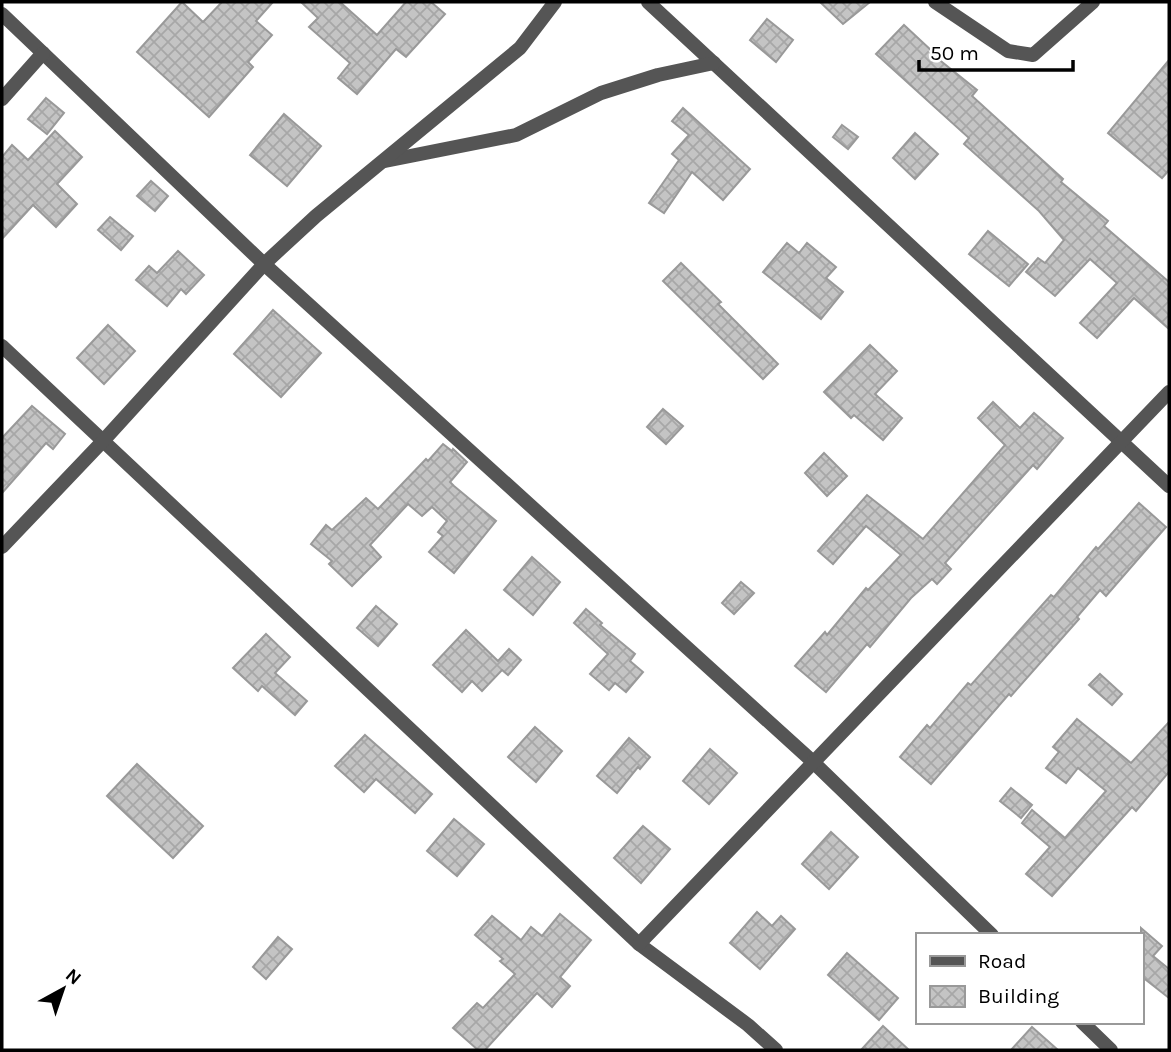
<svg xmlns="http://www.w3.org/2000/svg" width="1171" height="1052" viewBox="0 0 1171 1052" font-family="Karla,sans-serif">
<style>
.building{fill:url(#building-cross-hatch);stroke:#999;stroke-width:2}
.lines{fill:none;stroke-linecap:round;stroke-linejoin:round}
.minor{stroke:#555;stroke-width:14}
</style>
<defs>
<pattern id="building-cross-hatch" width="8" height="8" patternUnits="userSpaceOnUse" patternTransform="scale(1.75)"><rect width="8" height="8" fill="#c4c4c4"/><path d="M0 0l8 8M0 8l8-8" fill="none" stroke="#a7a7a7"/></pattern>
</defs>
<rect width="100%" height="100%" fill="#fff"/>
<!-- building -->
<g class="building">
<polygon points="182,2 203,22 222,2 273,2 256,21 272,35 248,62 253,67 209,117 137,52"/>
<polygon points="301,2 340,2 377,35 406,2 431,2 445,14 406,57 396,49 357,94 338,78 350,63 309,27 318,18"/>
<polygon points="820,2 870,2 843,24"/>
<polygon points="767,19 793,40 776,62 750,40"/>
<polygon points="904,25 933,52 932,54 977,90 972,96 1063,179 1061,182 1108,221 1104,226 1169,282 1169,329 1134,298 1097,338 1080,323 1117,283 1090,259 1055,296 1026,272 1038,258 1045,263 1064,240 1039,211 964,144 969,138 876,54"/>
<polygon points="1169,60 1169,170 1162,178 1108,133"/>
<polygon points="46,98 64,113 47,134 28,119"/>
<polygon points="683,108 750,169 723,200 692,172 664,213 649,203 679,160 672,154 689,135 672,121"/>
<polygon points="284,114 321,146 287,186 250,155"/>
<polygon points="842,125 858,137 848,149 833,137"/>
<polygon points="55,131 82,157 57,184 77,204 56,227 33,205 2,239 2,157 12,145 28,160"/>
<polygon points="915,133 938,154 915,179 893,158"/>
<polygon points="151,181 168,196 155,211 137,196"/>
<polygon points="110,217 133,236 121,250 98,230"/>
<polygon points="988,231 1028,264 1009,286 969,254"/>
<polygon points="787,243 799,253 807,243 836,267 826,278 843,292 821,319 763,272"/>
<polygon points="178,251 204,275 186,294 181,289 167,306 136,280 149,266 157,273"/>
<polygon points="681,263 721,302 718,304 778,364 763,379 663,281"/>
<polygon points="273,310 321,353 281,397 234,354"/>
<polygon points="108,325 135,351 104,384 77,358"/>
<polygon points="870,345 897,371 875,394 902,418 883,440 854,415 851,418 824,392"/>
<polygon points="993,402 1020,428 1034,413 1063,438 1037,469 1033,465 945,563 951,569 937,584 932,579 911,598 870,647 867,644 826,692 795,666 825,632 827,635 866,588 868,590 901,555 866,526 833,564 818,551 867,495 923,539 1005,445 978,418"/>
<polygon points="32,406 65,434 53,449 46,443 2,493 2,438"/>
<polygon points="663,409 683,426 666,444 647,427"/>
<polygon points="443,444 452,451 453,449 467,462 450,482 454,486 496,521 454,573 429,552 443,536 438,532 447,521 432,507 422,516 408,504 370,545 381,557 352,586 329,564 332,561 311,544 326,525 332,530 366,498 378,509 426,459 428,461"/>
<polygon points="824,453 847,476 827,496 805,473"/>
<polygon points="1139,503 1166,527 1106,596 1100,590 1077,617 1079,619 1011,696 1009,694 931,784 900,757 927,725 930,728 968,683 971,685 1051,595 1054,597 1096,547 1098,549"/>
<polygon points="532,557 560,582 533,615 504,590"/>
<polygon points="741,582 754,593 734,614 722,603"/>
<polygon points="376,606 397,624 378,646 357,628"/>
<polygon points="586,609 602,623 600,625 635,654 630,661 643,672 626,692 615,683 609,690 590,674 608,654 574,623"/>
<polygon points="466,630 498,661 509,649 521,660 508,675 502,670 482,691 472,681 462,692 433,665"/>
<polygon points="266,634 290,657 275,673 307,701 295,715 262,686 258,691 233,668"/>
<polygon points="1100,674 1122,694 1112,705 1089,685"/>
<polygon points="1077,719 1131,763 1169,722 1169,772 1136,811 1132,807 1052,896 1026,874 1050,847 1022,823 1032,810 1065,838 1106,791 1078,768 1066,783 1046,768 1059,752 1053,747"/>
<polygon points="535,727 562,751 536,782 508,757"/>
<polygon points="365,735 432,794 415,813 376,779 364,792 335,766"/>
<polygon points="629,738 650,757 640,769 638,767 617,793 597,776"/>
<polygon points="710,749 737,773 709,804 683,781"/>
<polygon points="137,764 203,826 173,858 107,796"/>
<polygon points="1011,788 1032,805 1021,818 1000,801"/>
<polygon points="454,819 484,844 457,876 427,851"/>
<polygon points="643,826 670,849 641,883 614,858"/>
<polygon points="831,832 858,857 829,889 802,864"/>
<polygon points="757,912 772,926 781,916 795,929 760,969 730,943"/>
<polygon points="560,914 591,940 560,977 570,986 552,1007 537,993 485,1050 478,1050 453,1028 477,1003 483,1008 515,974 500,961 503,959 475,935 492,916 521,940 531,927 542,936"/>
<polygon points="1141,928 1162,946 1153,956 1169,969 1169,998 1141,976"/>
<polygon points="278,937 292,949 266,979 253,967"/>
<polygon points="847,953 898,998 879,1020 828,975"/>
<polygon points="883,1026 909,1050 861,1050"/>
<polygon points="1032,1027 1058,1050 1011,1050"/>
</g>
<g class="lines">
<!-- minor -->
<g class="minor">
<polyline points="648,2 1169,486"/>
<polyline points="935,2 1008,51 1033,55 1093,2"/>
<polyline points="2,14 264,264 812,761 992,935"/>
<polyline points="2,99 43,53"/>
<polyline points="385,161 516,135 601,93 658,75 714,63"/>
<polyline points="2,346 639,944 748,1025 776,1050"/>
<polyline points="2,547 103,441 264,264 316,216 520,48 555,2"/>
<polyline points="639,944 1169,392"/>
<polyline points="1082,1022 1111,1050"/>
</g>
</g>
<!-- border -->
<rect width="1171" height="1052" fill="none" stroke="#000000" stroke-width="7"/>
<!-- legend -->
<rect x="916" y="933" width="228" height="91" fill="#ffffff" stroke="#999999" stroke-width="2"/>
<rect x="930" y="956" width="35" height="10" fill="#555555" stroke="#999999" stroke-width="2"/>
<text x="978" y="968" font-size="21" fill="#000000">Road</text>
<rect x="930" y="986" width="35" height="21" fill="url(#building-cross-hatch)" stroke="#999999" stroke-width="2"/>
<text x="978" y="1003" font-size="21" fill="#000000">Building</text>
<!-- north arrow -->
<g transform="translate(63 989) rotate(40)" stroke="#ffffff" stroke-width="5" paint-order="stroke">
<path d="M0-5L12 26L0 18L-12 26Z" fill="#000000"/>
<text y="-10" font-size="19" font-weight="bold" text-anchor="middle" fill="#000000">N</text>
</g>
<!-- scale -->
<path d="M919 60v10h154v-10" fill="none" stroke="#000000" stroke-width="3.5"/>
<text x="930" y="60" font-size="21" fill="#000000" stroke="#ffffff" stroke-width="5" paint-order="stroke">50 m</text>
</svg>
